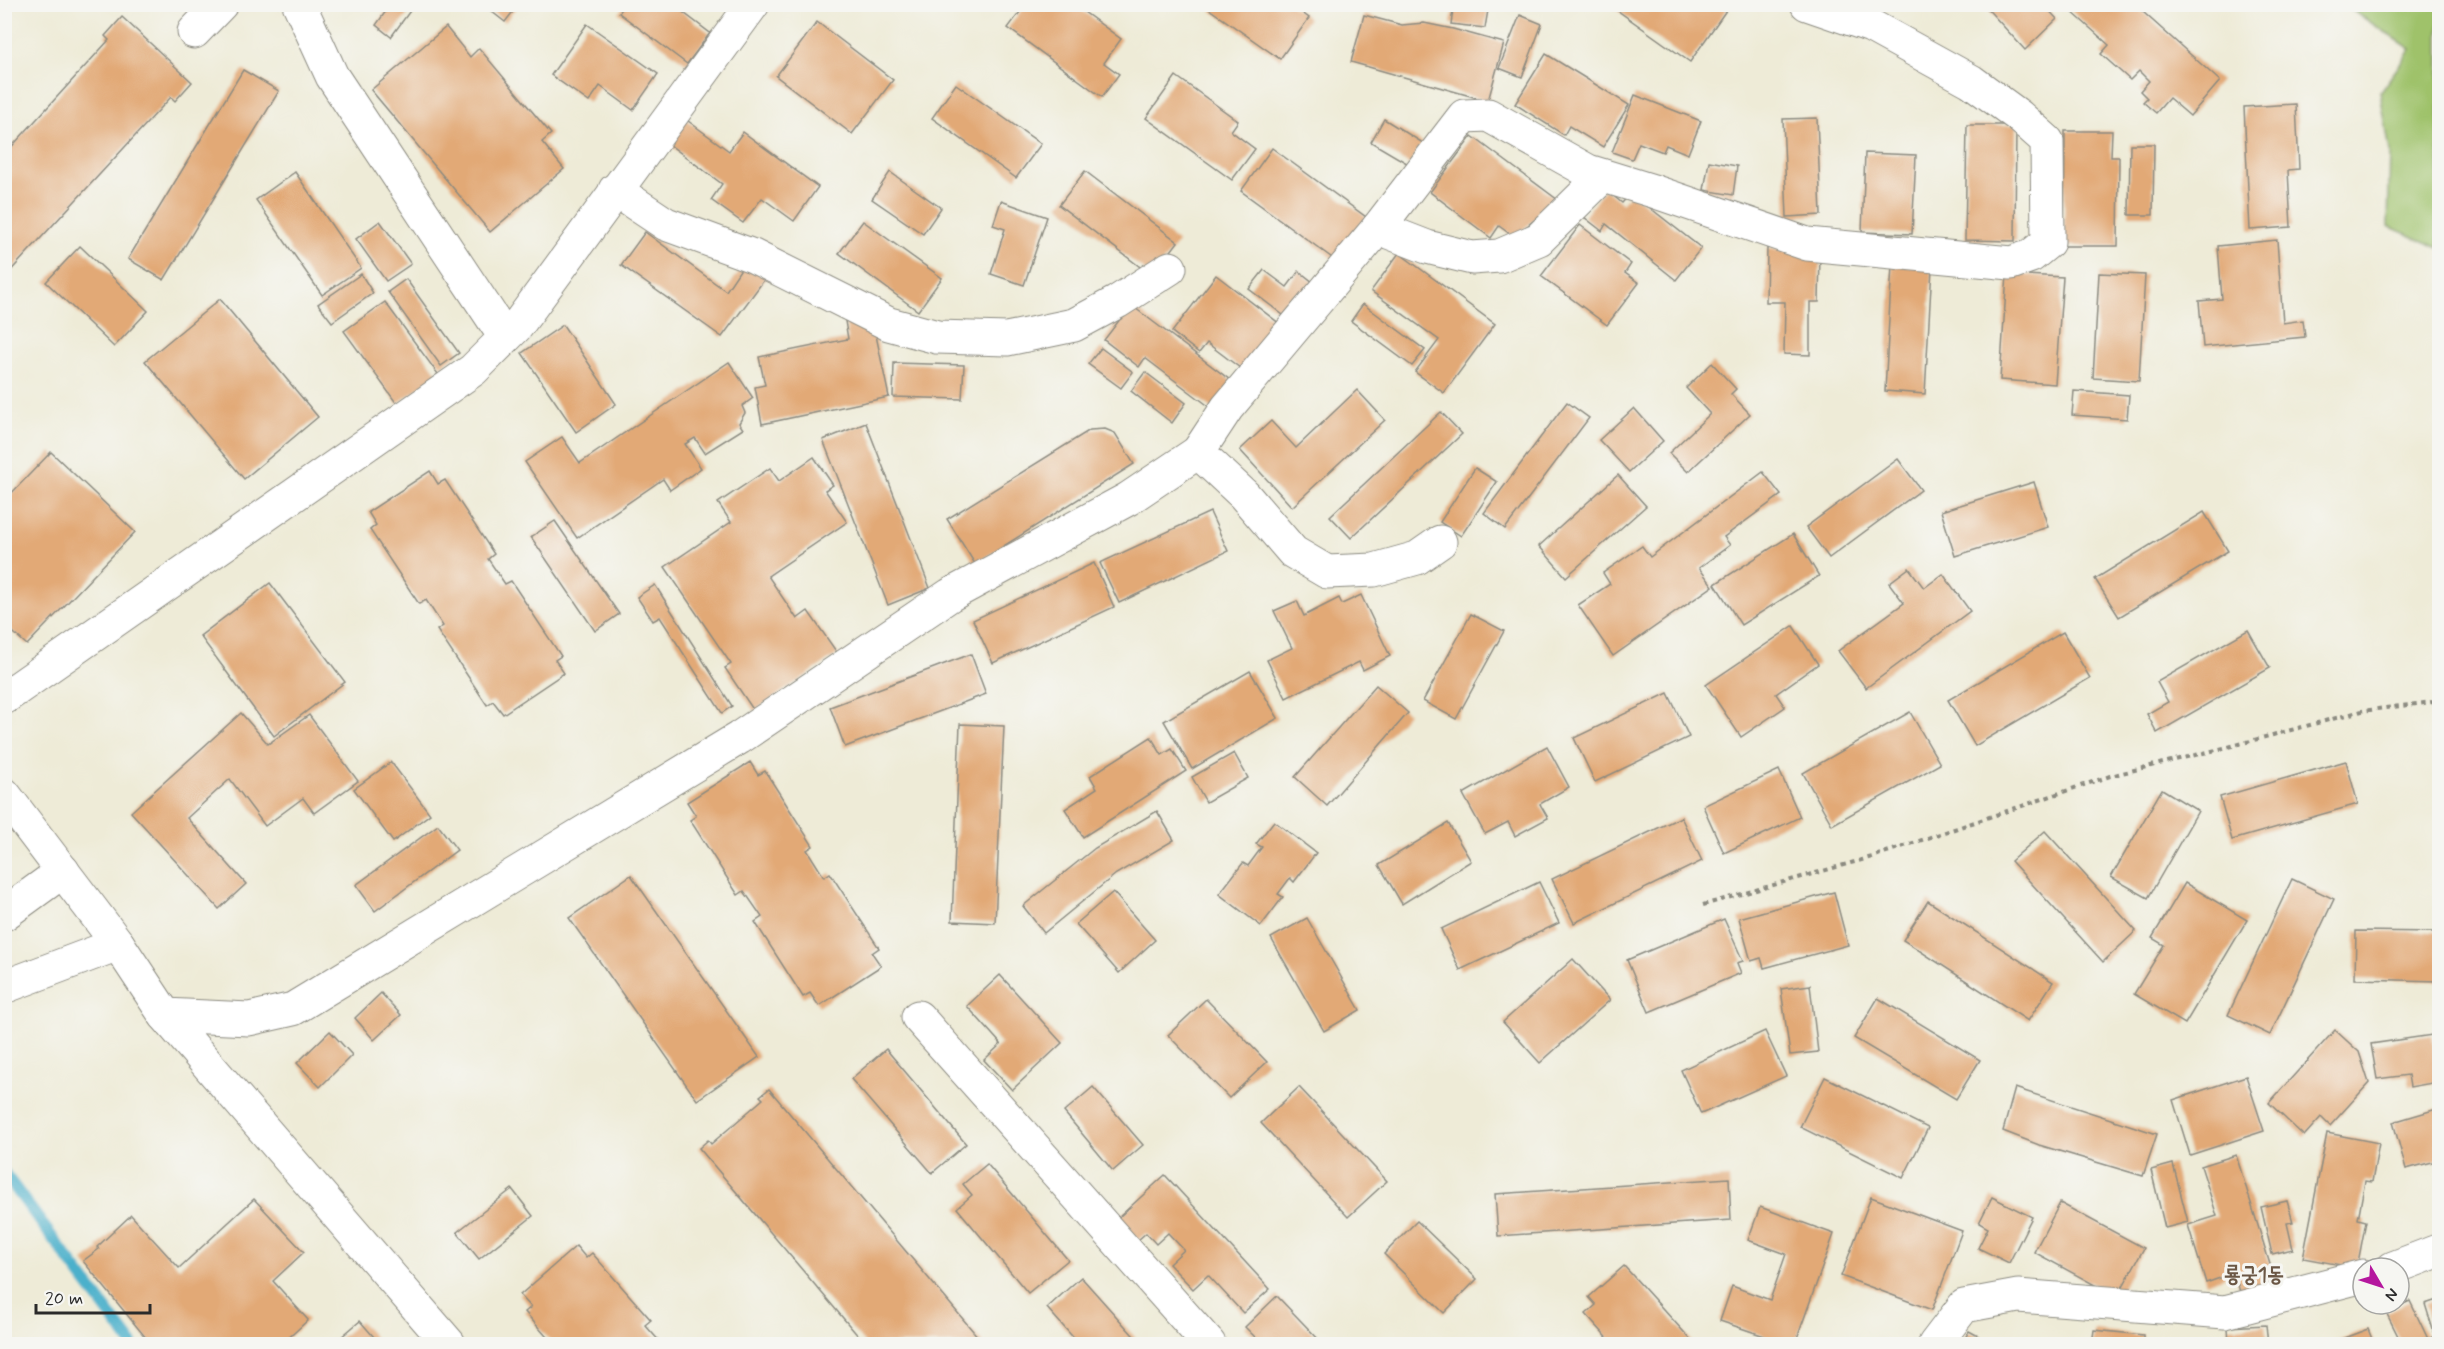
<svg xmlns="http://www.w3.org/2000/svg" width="2444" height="1349" viewBox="0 0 2444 1349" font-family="Mynerve,'Poor Story',sans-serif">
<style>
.green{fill:#9fc26b;stroke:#65764b;stroke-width:1.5}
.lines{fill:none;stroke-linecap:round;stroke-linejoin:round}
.stream{stroke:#4cb0cb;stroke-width:12}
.building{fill:#e2a976}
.minor-casing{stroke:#8c8b81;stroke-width:35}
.path{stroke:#8c8b81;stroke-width:4;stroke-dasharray:4.5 4.5;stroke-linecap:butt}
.minor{stroke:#fff;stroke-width:33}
.labels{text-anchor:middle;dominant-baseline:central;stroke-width:6;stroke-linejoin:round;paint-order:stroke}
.quarter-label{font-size:21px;font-weight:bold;fill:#6b5745;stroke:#f6f6f2}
</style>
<rect width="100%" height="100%" fill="#f6f6f2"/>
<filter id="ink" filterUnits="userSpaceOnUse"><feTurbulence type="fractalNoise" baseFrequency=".0167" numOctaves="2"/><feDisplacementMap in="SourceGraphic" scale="12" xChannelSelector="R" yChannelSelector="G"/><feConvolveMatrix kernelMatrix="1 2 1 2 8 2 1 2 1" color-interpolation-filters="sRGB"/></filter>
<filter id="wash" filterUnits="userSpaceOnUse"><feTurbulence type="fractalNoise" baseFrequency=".008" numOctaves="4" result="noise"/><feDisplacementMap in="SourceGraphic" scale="24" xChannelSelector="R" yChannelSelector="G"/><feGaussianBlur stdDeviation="1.35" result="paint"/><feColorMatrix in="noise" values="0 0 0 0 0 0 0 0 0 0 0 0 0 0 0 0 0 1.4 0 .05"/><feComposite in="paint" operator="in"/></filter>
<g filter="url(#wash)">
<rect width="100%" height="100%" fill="#eeebd7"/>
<!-- green -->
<polygon class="green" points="2344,5 2439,5 2439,248 2388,226 2390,151 2380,92 2411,49"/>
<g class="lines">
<!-- stream -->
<polyline class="stream" points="4,1173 132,1344"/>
</g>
<g id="blocks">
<!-- building -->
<g class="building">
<polygon points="391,4 415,4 391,37 376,25"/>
<polygon points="482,4 519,4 505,22"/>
<polygon points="625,4 672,4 710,33 687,64 619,13"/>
<polygon points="1026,4 1073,4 1121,39 1104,63 1119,74 1102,97 1008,28"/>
<polygon points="1202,4 1290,4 1309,18 1280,59"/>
<polygon points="1454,4 1489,4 1485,28 1451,24"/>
<polygon points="1617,4 1727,4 1729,6 1690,62 1614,8"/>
<polygon points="1983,4 2043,4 2057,19 2025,50"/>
<polygon points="2076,4 2134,4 2220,81 2190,116 2169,98 2156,113 2143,102 2147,98 2140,91 2149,81 2139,71 2130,80 2101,54 2109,45 2071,11"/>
<polygon points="1364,15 1402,25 1424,23 1453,29 1504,43 1488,101 1351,62"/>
<polygon points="1520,15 1542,24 1522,77 1499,68"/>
<polygon points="122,17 192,82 175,101 171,97 4,278 4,155 109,40 105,36"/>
<polygon points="817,22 893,80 852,134 776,76"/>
<polygon points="587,24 658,74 633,110 600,86 589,102 551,75"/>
<polygon points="446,27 470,57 479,48 551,134 542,142 564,169 490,232 371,90"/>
<polygon points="1546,54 1629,105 1603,147 1569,126 1564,135 1515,104"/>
<polygon points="243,70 279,91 164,280 128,259"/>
<polygon points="1176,76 1238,121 1231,131 1255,149 1232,180 1146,118"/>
<polygon points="956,84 1041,144 1016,178 932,118"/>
<polygon points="1635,95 1701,121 1688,154 1666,145 1663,152 1639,143 1632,159 1612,152"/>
<polygon points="2296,104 2299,169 2288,170 2291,227 2250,230 2244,107"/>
<polygon points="684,118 729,151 743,132 818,187 794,221 762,198 743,223 711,200 722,184 666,142"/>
<polygon points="1817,118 1821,215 1787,217 1783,119"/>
<polygon points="1384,119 1423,143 1410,165 1371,142"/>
<polygon points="1967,125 2016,125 2015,241 1965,240"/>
<polygon points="2065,131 2112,131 2111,157 2119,157 2118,246 2064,246"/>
<polygon points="1472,136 1558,200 1514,237 1499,226 1491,238 1430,192"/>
<polygon points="2130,144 2154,144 2153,215 2129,215"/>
<polygon points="1272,148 1366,217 1335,260 1241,191"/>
<polygon points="1865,153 1916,155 1912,234 1862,232"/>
<polygon points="1709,161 1737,166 1733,195 1704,190"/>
<polygon points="1085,171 1178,242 1152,276 1059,205"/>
<polygon points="295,172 361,268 322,295 256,200"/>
<polygon points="890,172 941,208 923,234 872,199"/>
<polygon points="1605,189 1622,203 1631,193 1701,248 1676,280 1606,224 1602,231 1584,217"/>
<polygon points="1001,201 1047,217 1024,285 991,274 1005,229 993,225"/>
<polygon points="380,221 411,264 386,281 356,239"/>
<polygon points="863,221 942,278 918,311 839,253"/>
<polygon points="1580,225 1631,264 1625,273 1639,283 1607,325 1541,276"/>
<polygon points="645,232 726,291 746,261 767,276 722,337 621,265"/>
<polygon points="2277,240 2283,323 2303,320 2305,337 2203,347 2199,301 2222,299 2218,246"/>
<polygon points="80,246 148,311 114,347 46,282"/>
<polygon points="1767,248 1820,254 1819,302 1810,302 1810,355 1784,354 1785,302 1766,302"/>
<polygon points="1399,253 1495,324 1444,393 1415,372 1439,340 1371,291"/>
<polygon points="1892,265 1932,267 1925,394 1885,391"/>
<polygon points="1264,270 1287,287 1299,271 1314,283 1287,318 1249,289"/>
<polygon points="2099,273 2145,275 2139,381 2093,378"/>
<polygon points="361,274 373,293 332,322 318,304"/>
<polygon points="2007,274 2063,277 2055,384 2000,380"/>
<polygon points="1216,275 1280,324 1244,371 1207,343 1199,353 1172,332"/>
<polygon points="406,279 459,353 441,366 388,292"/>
<polygon points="220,299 318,417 244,479 145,361"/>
<polygon points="385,302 438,374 397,404 344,331"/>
<polygon points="1363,304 1425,350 1412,366 1351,321"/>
<polygon points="1131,305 1234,383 1214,410 1145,358 1139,367 1104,340"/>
<polygon points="860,318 873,321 889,397 762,424 755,387 765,385 759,357 848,339 845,321"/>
<polygon points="563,325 616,404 576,432 522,353"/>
<polygon points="1101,348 1133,372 1121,388 1088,364"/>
<polygon points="729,362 753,398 742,406 745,413 739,423 743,429 705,453 695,438 685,444 701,468 670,490 663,479 577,538 525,462 562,437 580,463"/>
<polygon points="894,363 964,365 962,399 893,397"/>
<polygon points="1712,363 1736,389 1731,394 1750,414 1688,472 1669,453 1710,414 1686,388"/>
<polygon points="1145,372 1186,403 1172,423 1131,391"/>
<polygon points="1357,390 1385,420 1292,507 1240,450 1271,421 1296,448"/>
<polygon points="2074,391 2129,395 2127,419 2072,415"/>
<polygon points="1567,402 1589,418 1505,529 1484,513"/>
<polygon points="1634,408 1663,441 1629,472 1599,440"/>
<polygon points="1441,412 1462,434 1351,538 1330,516"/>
<polygon points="866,423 930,588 888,605 823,440"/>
<polygon points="1105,429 1115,433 1134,464 975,564 947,519 1090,430"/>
<polygon points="51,452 135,532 27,645 4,624 4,501"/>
<polygon points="814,457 833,485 825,490 847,522 768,576 797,619 808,611 838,654 754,711 725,668 731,664 665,567 731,522 718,503 770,468 779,481"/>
<polygon points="1898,459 1921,490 1829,558 1806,527"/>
<polygon points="1475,468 1497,482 1461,536 1440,522"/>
<polygon points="430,471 438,484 445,480 494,554 488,559 505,584 511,581 561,656 555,660 564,673 503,714 493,701 487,705 437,630 443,626 426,600 419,604 370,530 376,525 368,512"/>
<polygon points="1763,472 1781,495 1724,537 1730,545 1699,568 1713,586 1613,656 1578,605 1610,584 1603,573 1642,546 1650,557"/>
<polygon points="1618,475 1646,506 1566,577 1539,546"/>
<polygon points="2034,482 2048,527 1955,556 1941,511"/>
<polygon points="1210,512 1228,551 1119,603 1100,563"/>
<polygon points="2204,512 2228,551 2119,617 2095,579"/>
<polygon points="555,521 619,614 595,631 531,537"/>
<polygon points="1793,534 1819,576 1741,625 1715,584"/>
<polygon points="1094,563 1114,607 993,663 973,620"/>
<polygon points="1909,568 1924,588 1943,574 1970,611 1866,688 1838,651 1904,603 1889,583"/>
<polygon points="270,583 345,682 274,736 200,636"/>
<polygon points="655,585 732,706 722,713 660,617 653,621 637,597"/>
<polygon points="1361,595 1390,656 1363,670 1359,662 1286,698 1267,660 1292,648 1274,611 1297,601 1304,616 1339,598 1342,604"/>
<polygon points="1471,614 1504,631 1456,719 1423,701"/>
<polygon points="1793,626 1818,664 1776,694 1785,707 1741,737 1706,685"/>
<polygon points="2248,630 2270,668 2157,733 2147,714 2168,702 2157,682"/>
<polygon points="2063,632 2090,678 1975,746 1948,700"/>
<polygon points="971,654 986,694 845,747 830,707"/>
<polygon points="1250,671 1278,718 1192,769 1164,721"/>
<polygon points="1376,685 1408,713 1327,806 1295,777"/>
<polygon points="1668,693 1689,737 1595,782 1574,738"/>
<polygon points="1910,712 1940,764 1832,825 1803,773"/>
<polygon points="241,713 268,744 309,715 358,781 314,813 303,798 265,826 230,779 187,818 246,884 219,909 131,812"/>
<polygon points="960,724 1004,726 995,923 952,921"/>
<polygon points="1151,737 1162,755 1172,749 1186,771 1083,837 1065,809 1097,788 1090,776"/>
<polygon points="1547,746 1569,787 1540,804 1548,818 1515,836 1508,822 1485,834 1463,794"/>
<polygon points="1234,753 1248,778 1206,802 1192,777"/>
<polygon points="2346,761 2358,804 2232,840 2220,797"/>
<polygon points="391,762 430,814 393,842 354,789"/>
<polygon points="750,762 758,775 765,771 813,846 807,850 824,877 830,873 879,948 872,953 881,966 819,1006 810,993 803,997 755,922 762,917 744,891 738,895 690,820 696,816 687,802"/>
<polygon points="1779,770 1800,817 1724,853 1703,806"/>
<polygon points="2162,789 2198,811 2148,898 2111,877"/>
<polygon points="1157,811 1174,840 1116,874 1044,933 1023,906 1095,848"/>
<polygon points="1681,817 1702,861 1574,923 1552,879"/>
<polygon points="1274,821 1316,853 1294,882 1290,878 1278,894 1283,897 1261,926 1219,894 1243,863 1248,866 1262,847 1256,844"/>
<polygon points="1448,823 1471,861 1402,904 1379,865"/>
<polygon points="438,825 457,850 375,911 356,885"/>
<polygon points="2045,831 2136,931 2103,962 2011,861"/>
<polygon points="631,875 759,1057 697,1100 569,918"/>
<polygon points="2292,879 2334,899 2270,1035 2228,1015"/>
<polygon points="1539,882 1559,923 1460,970 1441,929"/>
<polygon points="2185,883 2247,920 2185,1024 2134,994 2164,945 2152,938"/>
<polygon points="1113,892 1155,940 1119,973 1076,924"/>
<polygon points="1834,892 1848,945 1764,968 1761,958 1751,961 1739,918"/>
<polygon points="1928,901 2053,982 2028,1021 1903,940"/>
<polygon points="1307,918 1360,1010 1324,1031 1271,938"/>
<polygon points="1724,919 1743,961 1737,963 1741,973 1649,1012 1627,960"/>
<polygon points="2356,931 2440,932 2440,981 2355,979"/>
<polygon points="1573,959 1610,1000 1540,1063 1503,1022"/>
<polygon points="1000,975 1062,1043 1012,1090 984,1060 1001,1044 967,1006"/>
<polygon points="1810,985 1818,1052 1790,1055 1781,989"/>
<polygon points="381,993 401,1015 374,1040 355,1018"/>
<polygon points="1878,998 1980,1060 1956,1099 1854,1038"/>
<polygon points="1206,999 1267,1062 1229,1098 1168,1035"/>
<polygon points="2335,1030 2359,1052 2369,1083 2330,1126 2321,1117 2304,1136 2269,1103"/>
<polygon points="330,1031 352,1055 320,1087 297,1063"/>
<polygon points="1765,1031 1786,1076 1701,1114 1681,1070"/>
<polygon points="2432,1035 2438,1082 2410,1087 2408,1075 2377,1079 2371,1044"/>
<polygon points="886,1049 966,1144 932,1173 851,1079"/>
<polygon points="2246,1076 2264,1131 2190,1155 2173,1100"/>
<polygon points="1825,1077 1928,1128 1903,1178 1800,1127"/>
<polygon points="1093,1087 1143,1145 1113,1171 1064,1112"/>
<polygon points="1299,1087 1387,1181 1348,1217 1261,1123"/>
<polygon points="2015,1088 2157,1134 2143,1176 2039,1145 2003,1131"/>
<polygon points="769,1089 984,1344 865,1344 699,1148 708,1140 711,1144 763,1099 760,1096"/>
<polygon points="2440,1108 2440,1160 2406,1169 2393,1122"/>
<polygon points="2327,1133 2379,1143 2372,1182 2365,1181 2358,1219 2366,1221 2357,1268 2303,1258"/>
<polygon points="2236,1155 2278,1290 2243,1301 2234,1273 2206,1283 2188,1225 2217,1216 2201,1166"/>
<polygon points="987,1164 1068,1260 1028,1293 957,1208 972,1195 963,1184"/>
<polygon points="2173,1164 2188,1222 2165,1228 2151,1170"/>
<polygon points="1165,1175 1270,1289 1243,1313 1208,1275 1193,1289 1169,1264 1184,1250 1168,1233 1156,1244 1146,1233 1138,1240 1118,1218"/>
<polygon points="1729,1178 1731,1220 1498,1236 1495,1194"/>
<polygon points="512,1189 533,1216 479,1259 457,1232"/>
<polygon points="1871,1197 1962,1231 1932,1310 1841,1276"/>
<polygon points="1992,1197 2032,1217 2009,1263 1978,1248 1988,1228 1979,1223"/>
<polygon points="254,1199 304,1252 273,1281 308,1320 282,1344 151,1344 83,1261 99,1249 97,1247 131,1215 179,1268"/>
<polygon points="2287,1201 2293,1222 2287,1223 2293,1249 2272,1254 2261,1207"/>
<polygon points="2060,1203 2144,1248 2117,1297 2034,1252"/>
<polygon points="1760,1207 1834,1234 1795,1344 1788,1344 1720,1321 1732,1286 1770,1300 1786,1254 1748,1240"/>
<polygon points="1417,1221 1477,1279 1444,1313 1384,1254"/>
<polygon points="576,1246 586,1258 592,1253 651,1320 645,1325 662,1344 553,1344 525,1312 531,1307 520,1295"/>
<polygon points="1624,1266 1692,1341 1688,1344 1613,1344 1586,1314 1596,1305 1589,1297"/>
<polygon points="1081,1277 1141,1344 1079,1344 1047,1308"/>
<polygon points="1277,1296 1323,1344 1262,1344 1245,1327"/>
<polygon points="2440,1299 2440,1344 2402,1344 2386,1312 2410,1301 2428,1339 2435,1336 2425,1304"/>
<polygon points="360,1321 380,1344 333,1344"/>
<polygon points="2266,1325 2268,1344 2229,1344 2228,1327"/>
<polygon points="2368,1329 2374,1344 2337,1344 2336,1341"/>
<polygon points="2094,1330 2143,1335 2143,1341 2157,1344 2092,1344"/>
<polygon points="1969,1331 1993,1344 1962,1344"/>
</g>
</g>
</g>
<g filter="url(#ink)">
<use href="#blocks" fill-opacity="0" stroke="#8c8b81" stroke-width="1.5"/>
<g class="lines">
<defs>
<g id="minor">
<polyline points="299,4 332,76 505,337"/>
<polyline points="194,32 221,4"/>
<polyline points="615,190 666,224 753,256 889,324 937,337 1007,339 1074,325 1117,302 1170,268"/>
<polyline points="1378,228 1427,247 1472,258 1499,256 1539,239 1603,176"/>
<polyline points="1198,452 1227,408 1378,228 1464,116 1488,115 1588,171 1653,191 1807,244 2011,263 2031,256 2048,242 2047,141 2019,116 1971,81 1871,26 1807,4"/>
<polyline points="4,698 473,370 517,326 753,4"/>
<polyline points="4,794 118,944 4,987"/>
<polyline points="4,914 63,871"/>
<polyline points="118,944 165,1015 449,1344"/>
<polyline points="165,1015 249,1019 293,1009 739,738 950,595 1128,499 1198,452 1244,495 1293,552 1327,572 1374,570 1417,558 1440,542"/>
<polyline points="918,1017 1209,1344"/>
<polyline points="2393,1268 2440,1250"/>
<polyline points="1935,1344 1964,1306 2018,1296 2225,1312 2363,1276"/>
</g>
</defs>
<!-- minor casing -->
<use href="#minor" class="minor-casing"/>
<!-- path -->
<polyline class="path" points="1703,905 1872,857 2110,776 2228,747 2362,711 2440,701"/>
<!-- minor -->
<use href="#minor" class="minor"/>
</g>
</g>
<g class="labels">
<!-- quarter labels -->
<g class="quarter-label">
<text x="2254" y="1275">룡궁1동</text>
</g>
</g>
<!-- margin -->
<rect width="2444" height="1349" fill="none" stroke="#f6f6f2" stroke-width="24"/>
<!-- north arrow -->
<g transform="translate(2381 1286) rotate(129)"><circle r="28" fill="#f6f6f2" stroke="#a5a5a2" stroke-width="1.5"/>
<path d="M0-4.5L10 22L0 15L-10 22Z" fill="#b5179e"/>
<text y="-9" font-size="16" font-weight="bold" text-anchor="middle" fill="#2b2b2b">N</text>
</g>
<!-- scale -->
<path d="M36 1304v9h114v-9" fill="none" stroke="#2b2b2b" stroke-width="3"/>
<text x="45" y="1304" font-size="18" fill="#2b2b2b" stroke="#f6f6f2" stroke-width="4.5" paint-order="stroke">20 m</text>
</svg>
